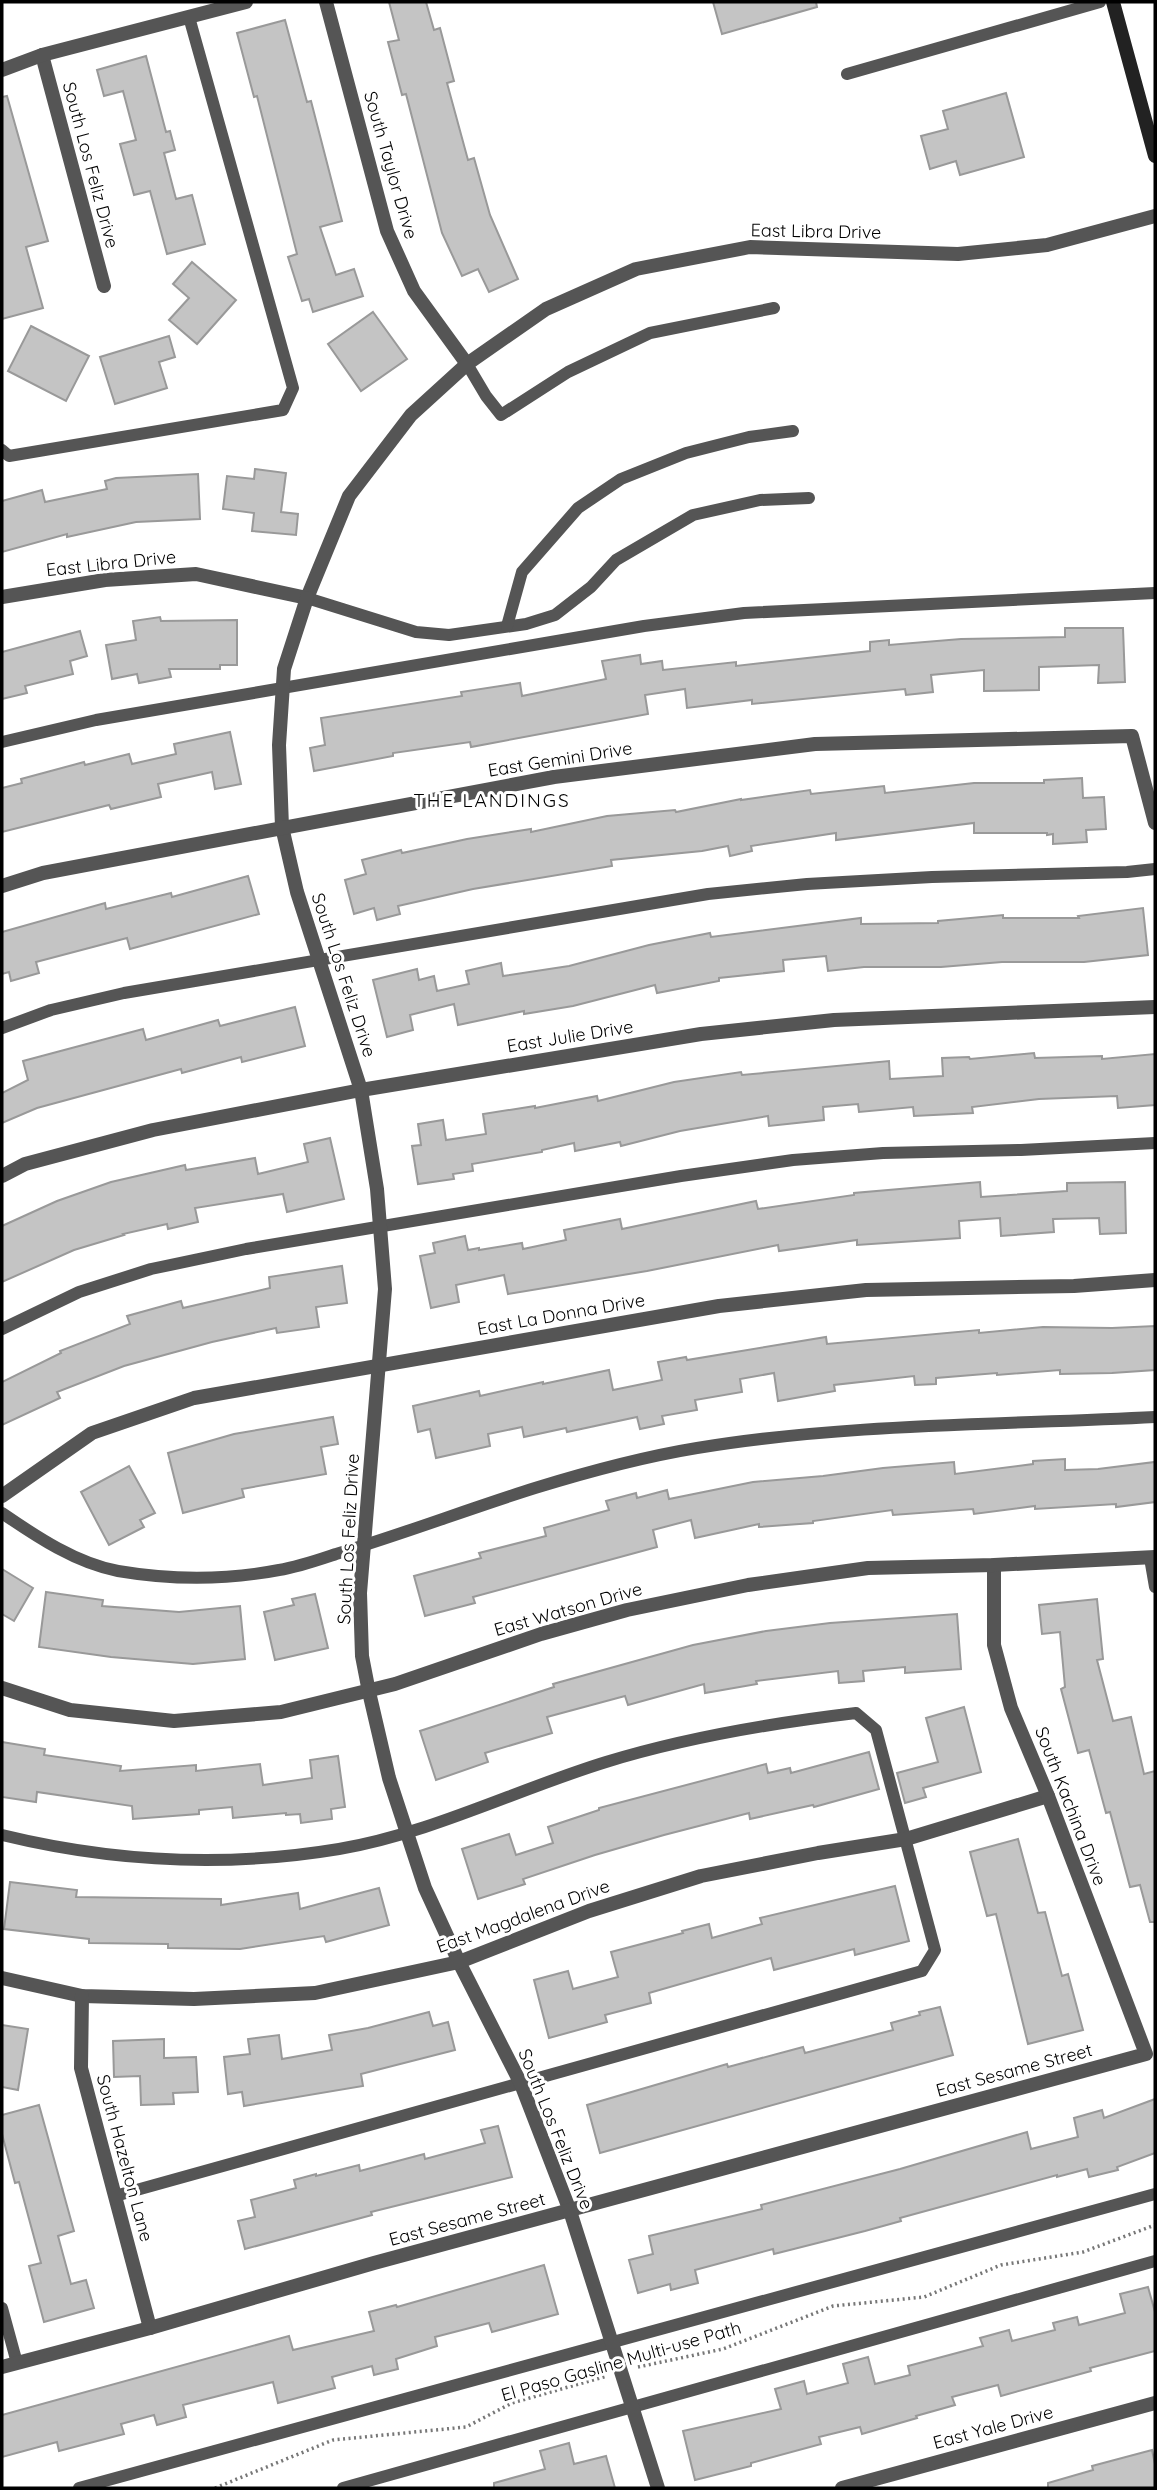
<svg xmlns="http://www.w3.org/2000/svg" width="1157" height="2490" viewBox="0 0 1157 2490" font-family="Quicksand,sans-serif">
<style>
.building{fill:#c4c4c4;stroke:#999;stroke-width:2}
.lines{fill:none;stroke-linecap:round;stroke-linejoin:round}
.path{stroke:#777;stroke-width:3.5;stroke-dasharray:2 3.5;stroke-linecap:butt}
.service{stroke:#555;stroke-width:12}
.minor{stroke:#555;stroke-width:14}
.tertiary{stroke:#555;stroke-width:14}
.secondary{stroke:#222;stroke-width:14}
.labels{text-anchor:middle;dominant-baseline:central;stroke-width:6;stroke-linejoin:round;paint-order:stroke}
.street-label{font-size:18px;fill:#000;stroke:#fff}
.neighbourhood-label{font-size:19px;letter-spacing:2px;fill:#000;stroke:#fff}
</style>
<rect width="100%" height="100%" fill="#fff"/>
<!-- building -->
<g class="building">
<polygon points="389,2 426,2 434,30 440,28 454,81 447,83 468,160 474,158 490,215 518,279 489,292 478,269 462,276 442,233 406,94 402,95 388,42 399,40"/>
<polygon points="713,2 816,2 817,7 722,34"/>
<polygon points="285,20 307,102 311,101 342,221 320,227 336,275 354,269 363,296 313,312 309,299 302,301 288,257 297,254 257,96 254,97 237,33"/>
<polygon points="146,56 166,132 170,131 175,150 164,153 176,199 192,195 205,244 167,254 150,191 134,195 120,144 136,140 123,91 104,96 97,70"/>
<polygon points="1006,93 1024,157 960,175 956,161 930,169 921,136 948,129 943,111"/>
<polygon points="7,96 48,241 26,247 43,308 2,319 2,97"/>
<polygon points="192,262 236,300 197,344 169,320 189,298 173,284"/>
<polygon points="373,312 407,359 361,391 328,344"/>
<polygon points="31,326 89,356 66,401 8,371"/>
<polygon points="169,336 175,357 159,362 167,388 115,404 100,357"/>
<polygon points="255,469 286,473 281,512 298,514 296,535 252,531 254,513 223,509 227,476 254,479"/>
<polygon points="198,474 200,519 136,522 67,537 67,534 2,552 2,501 42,490 45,502 107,489 105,481 116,478"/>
<polygon points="160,617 161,621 237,620 237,665 220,665 220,669 169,669 171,677 139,683 137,674 112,679 106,645 136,640 133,621"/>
<polygon points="1065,628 1123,628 1125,682 1098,683 1099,665 1039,667 1039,690 984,691 984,670 931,675 933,692 906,695 905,689 752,704 752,700 687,708 685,689 645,695 648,714 471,747 470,742 393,753 393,756 314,771 310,748 325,745 321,718 462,696 461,692 520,683 522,696 606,679 602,661 640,655 641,664 662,661 663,670 736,662 736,666 870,651 870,642 889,640 889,645 961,639 1065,637"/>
<polygon points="80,631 87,656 70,661 73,674 25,686 27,693 2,699 2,652"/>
<polygon points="230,732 241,784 215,789 212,772 158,784 161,797 111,809 109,805 2,832 2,788 22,783 21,779 84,762 85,765 129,754 132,764 176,754 174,744"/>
<polygon points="1082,778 1083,798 1104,797 1106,829 1086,830 1087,842 1053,844 1053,834 1047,835 1047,833 974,833 974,823 836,840 836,833 751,846 752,851 730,856 728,846 702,851 611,860 612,866 473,889 398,906 400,914 377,920 374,908 354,914 345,880 366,874 362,860 401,850 402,853 467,839 531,829 531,832 607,816 675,810 676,812 741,799 741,800 810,790 811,794 884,786 885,793 974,783 1044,783 1044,780"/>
<polygon points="248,876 259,914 130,949 127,938 36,962 39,973 11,981 9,972 2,974 2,932 105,903 106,909 171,893 172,897"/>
<polygon points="1143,908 1148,955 1084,962 1002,962 941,967 864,967 828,971 826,956 783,960 784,971 719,978 719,981 657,993 655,985 573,1006 524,1014 524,1011 458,1025 454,1004 410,1015 413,1030 387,1037 373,980 417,969 419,980 434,976 437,991 469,984 466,971 501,963 503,976 569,966 649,945 710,933 711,937 861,918 861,924 938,923 938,921 1003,915 1003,918 1079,918 1078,916"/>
<polygon points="295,1007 305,1046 242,1062 241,1057 182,1073 181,1069 37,1108 2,1123 2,1093 28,1080 23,1061 143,1029 146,1040 218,1020 220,1026"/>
<polygon points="1034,1053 1035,1058 1102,1056 1102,1059 1155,1054 1155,1105 1118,1108 1117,1096 1039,1099 972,1107 973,1113 914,1116 913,1107 859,1112 858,1104 823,1107 824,1120 769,1126 768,1116 680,1131 621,1146 620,1142 575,1151 574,1143 542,1150 542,1152 472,1164 473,1171 453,1174 454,1179 418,1184 412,1146 421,1145 418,1124 443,1120 446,1140 486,1134 483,1114 535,1106 535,1108 597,1096 598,1101 674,1082 741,1072 742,1075 889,1061 890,1079 943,1076 942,1058 969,1057 970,1059"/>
<polygon points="330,1138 344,1199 287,1212 283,1194 195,1208 198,1222 168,1229 167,1224 123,1234 124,1235 74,1250 2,1282 2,1226 57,1201 111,1182 185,1165 186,1170 255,1158 258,1174 308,1162 304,1144"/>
<polygon points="980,1182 981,1197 1067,1191 1067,1183 1125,1182 1126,1233 1100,1234 1099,1218 1053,1219 1054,1232 1001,1236 1000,1218 959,1221 960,1238 857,1245 857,1240 779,1251 778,1245 647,1271 508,1294 504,1275 456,1285 459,1302 431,1308 420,1256 435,1253 433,1243 465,1236 468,1250 479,1248 479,1250 522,1243 523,1249 566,1240 564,1230 620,1219 622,1229 756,1201 758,1209 854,1195 854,1193"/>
<polygon points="342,1266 347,1303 316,1307 319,1327 277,1333 276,1328 212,1342 124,1366 57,1392 60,1398 2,1425 2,1382 61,1353 60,1351 130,1324 127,1316 181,1301 183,1308 270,1288 269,1277"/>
<polygon points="1155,1326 1155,1370 1112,1373 1060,1374 1060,1370 997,1375 997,1373 936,1378 936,1384 915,1385 914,1376 834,1385 835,1391 778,1401 774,1373 740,1379 742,1392 695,1400 697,1410 662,1416 664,1424 640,1429 637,1417 567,1432 566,1428 524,1437 522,1427 488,1434 490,1446 436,1458 430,1429 418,1432 413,1406 479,1391 480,1396 543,1382 543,1384 609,1370 613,1390 662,1380 658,1362 686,1357 687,1360 826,1337 827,1344 979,1330 979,1333 1043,1327 1112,1328"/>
<polygon points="333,1417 338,1444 321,1447 326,1474 242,1489 244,1497 183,1513 168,1453 234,1434"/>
<polygon points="1065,1459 1065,1470 1098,1469 1155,1462 1155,1502 1116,1507 1116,1504 1035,1509 1035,1506 974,1514 973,1509 893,1515 892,1510 813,1521 813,1523 759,1527 759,1524 695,1538 691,1520 653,1530 657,1547 473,1597 475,1603 425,1616 414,1576 481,1558 479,1553 546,1536 544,1528 609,1510 606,1501 636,1493 637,1498 667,1490 669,1499 753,1482 823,1476 883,1468 954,1462 955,1474 1033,1464 1033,1461"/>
<polygon points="129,1466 155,1513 140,1520 144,1527 109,1545 81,1492"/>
<polygon points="2,1569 33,1588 14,1621 2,1614"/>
<polygon points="46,1592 103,1600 102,1606 179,1612 240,1606 245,1659 193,1664 111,1657 39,1647"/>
<polygon points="315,1594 328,1648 275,1660 264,1612 294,1605 292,1599"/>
<polygon points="1097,1599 1103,1659 1097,1660 1113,1721 1131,1717 1144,1774 1155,1771 1155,1922 1150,1922 1140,1885 1130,1887 1110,1812 1106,1813 1089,1750 1078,1753 1061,1689 1065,1687 1060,1632 1042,1634 1039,1605"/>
<polygon points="957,1614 961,1669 905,1673 905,1667 863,1671 864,1681 839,1683 838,1671 756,1681 757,1684 705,1693 704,1684 628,1705 625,1696 547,1717 552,1733 485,1753 488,1762 436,1780 420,1731 554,1687 553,1684 693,1645 766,1631 830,1623"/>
<polygon points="964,1707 981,1772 923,1788 926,1797 905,1803 897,1773 938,1762 926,1718"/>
<polygon points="2,1742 45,1749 44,1755 121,1766 120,1771 196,1765 196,1771 260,1764 263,1785 312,1778 310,1760 338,1756 345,1807 331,1809 332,1819 301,1823 300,1814 286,1815 286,1813 233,1818 232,1807 199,1810 199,1814 133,1819 132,1806 37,1792 36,1802 2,1797"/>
<polygon points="869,1752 879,1789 814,1807 813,1805 750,1819 749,1813 664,1835 595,1855 523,1879 525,1884 478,1899 462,1849 509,1834 516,1855 553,1843 548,1827 599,1810 599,1808 766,1764 768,1773 790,1768 791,1773"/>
<polygon points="1018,1839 1038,1913 1045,1912 1062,1976 1068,1974 1083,2030 1028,2044 996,1914 987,1916 970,1852"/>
<polygon points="10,1882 77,1890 76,1897 221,1899 221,1905 298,1893 300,1909 379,1888 389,1925 326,1942 324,1936 240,1949 168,1948 168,1944 89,1943 89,1939 4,1929"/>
<polygon points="895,1886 909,1941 855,1955 854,1949 774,1970 771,1958 649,1993 651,2003 605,2015 607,2022 549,2038 534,1980 568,1971 573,1989 618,1977 611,1952 683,1933 682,1931 709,1924 712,1938 762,1924 760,1918"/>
<polygon points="940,2007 953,2055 600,2153 587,2105 727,2064 728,2067 803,2047 805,2053 893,2030 891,2023 920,2015 919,2012"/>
<polygon points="429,2012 433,2026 448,2022 455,2050 361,2074 363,2086 244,2106 242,2092 228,2094 224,2057 250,2054 248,2039 279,2035 282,2059 332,2050 329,2035 368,2028"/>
<polygon points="2,2025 28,2029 18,2090 2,2087"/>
<polygon points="164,2039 164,2058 196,2057 198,2092 173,2093 174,2104 141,2105 140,2076 114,2077 113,2041"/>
<polygon points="1155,2099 1155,2153 1117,2167 1118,2170 1089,2177 1087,2169 1057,2177 1057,2175 900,2218 901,2221 865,2231 774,2254 773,2249 695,2270 698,2283 671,2290 670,2284 638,2293 629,2260 653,2254 649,2236 762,2209 761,2205 900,2169 1027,2132 1031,2149 1078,2137 1074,2118 1102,2110 1104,2118"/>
<polygon points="39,2105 74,2231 58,2236 71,2284 86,2280 94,2308 44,2322 29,2266 41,2263 19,2182 15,2183 2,2134 2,2115"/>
<polygon points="498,2126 512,2177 371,2212 372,2215 245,2249 238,2221 255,2217 251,2200 296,2188 294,2180 316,2174 316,2176 359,2165 360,2171 424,2154 425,2159 485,2143 481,2130"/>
<polygon points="544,2265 558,2314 492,2332 489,2323 435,2337 437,2346 396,2359 398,2369 374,2375 372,2366 332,2377 335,2388 278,2403 273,2382 183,2405 186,2417 157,2425 154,2415 121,2424 124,2434 59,2451 57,2442 2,2457 2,2415 289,2336 293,2350 374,2331 369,2312 396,2305 397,2307"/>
<polygon points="1148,2287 1155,2312 1155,2351 1090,2368 1091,2371 1001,2396 998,2385 952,2397 955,2405 916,2416 917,2418 862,2434 860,2427 819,2437 821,2444 751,2463 751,2466 695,2480 683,2431 781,2409 775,2389 804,2381 807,2394 848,2383 843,2364 868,2357 875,2384 910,2375 908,2366 983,2346 980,2338 1009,2330 1012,2341 1055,2330 1053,2323 1077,2317 1079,2325 1125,2313 1120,2294"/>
<polygon points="569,2443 574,2464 606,2456 615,2488 494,2488 494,2483 545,2469 540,2451"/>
<polygon points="1152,2450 1155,2464 1155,2488 1048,2488 1048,2483 1093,2470 1092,2466"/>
</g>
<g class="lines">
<!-- path -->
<g class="path">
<polyline points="638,2367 723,2349 833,2306 924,2297 1001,2265 1083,2252 1155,2225"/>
<polyline points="215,2488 333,2440 466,2427 512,2403 607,2376"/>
</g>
<!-- service -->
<g class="service">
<polyline points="847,74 1100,2"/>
<polyline points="467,364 486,396 501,415 568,372 650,333 774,308"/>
<polyline points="2,450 9,456 283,410 293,388 189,17"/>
<polyline points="307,598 416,632 449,635 526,624 555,615 591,587 616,560 693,515 760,500 809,498"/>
<polyline points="507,626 522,572 578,508 621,479 686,453 749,437 793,431"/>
<polyline points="2,742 96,720 644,626 744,613 1155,593"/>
<polyline points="2,1028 51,1010 124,993 708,894 807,884 932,877 1127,872 1155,869"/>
<polyline points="2,1329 79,1292 151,1269 246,1249 681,1176 793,1160 883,1153 1021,1150 1155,1143"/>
<path d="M2,1513C37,1537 76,1563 118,1571C171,1580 227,1580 279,1570C298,1567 318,1560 336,1554C403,1534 468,1509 535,1488C587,1472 642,1457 697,1448C849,1423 1002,1425 1155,1417"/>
<polyline points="1150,1558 1155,1587"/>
<path d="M2,1835C113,1862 225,1868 339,1849C429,1834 518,1789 606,1762C687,1737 772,1723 856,1713L876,1730L935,1950L922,1971L115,2196"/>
<polyline points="2,2308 17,2363"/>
<polyline points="79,2488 1155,2194"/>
<polyline points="343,2488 1155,2261"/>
</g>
<!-- minor -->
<g class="minor">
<polyline points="326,2 387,231 414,291 467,364"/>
<polyline points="42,55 104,286"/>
<polyline points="2,70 42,55 246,2"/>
<polyline points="2,597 105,580 196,574 307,598 349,496 411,415 467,364 546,309 636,269 750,247 958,254 1047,245 1155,216"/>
<polyline points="307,598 284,669 279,745 282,827 297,892 361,1090 377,1189 385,1289 360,1593 362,1656 369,1692 389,1778 425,1888 459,1962 521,2084 570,2211 658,2488"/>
<polyline points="2,886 43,873 554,777 815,744 1132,736 1155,823"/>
<polyline points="2,1176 25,1164 153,1130 361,1090 701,1034 834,1020 1155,1007"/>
<polyline points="2,1496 92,1433 194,1398 719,1306 866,1290 1074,1286 1155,1280"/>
<polyline points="2,1978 82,1996 194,1999 315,1993 459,1962 589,1911 701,1876 818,1853 906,1839 1048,1796"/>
<polyline points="82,1996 81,2068 150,2328"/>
<polyline points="2,2367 150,2328 374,2263 1146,2054 1048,1796 1011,1708 994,1645 994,1565"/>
<polyline points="842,2488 1155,2403"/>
</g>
<!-- tertiary -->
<polyline class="tertiary" points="2,1688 70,1710 174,1721 281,1712 395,1684 541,1634 627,1610 748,1585 868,1568 994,1565 1155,1557"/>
<!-- secondary -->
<polyline class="secondary" points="1113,2 1155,156"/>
</g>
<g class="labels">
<!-- street labels -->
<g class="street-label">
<text transform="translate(91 165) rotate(75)">South Los Feliz Drive</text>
<text transform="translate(391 165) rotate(74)">South Taylor Drive</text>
<text transform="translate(816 231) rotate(1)">East Libra Drive</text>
<text transform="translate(111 563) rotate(-6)">East Libra Drive</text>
<text transform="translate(560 759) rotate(-9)">East Gemini Drive</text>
<text transform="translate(344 975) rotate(72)">South Los Feliz Drive</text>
<text transform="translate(570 1036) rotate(-9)">East Julie Drive</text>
<text transform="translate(561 1314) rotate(-10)">East La Donna Drive</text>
<text transform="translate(348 1539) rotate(-87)">South Los Feliz Drive</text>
<text transform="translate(568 1609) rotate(-16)">East Watson Drive</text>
<text transform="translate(1071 1806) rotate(69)">South Kachina Drive</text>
<text transform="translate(523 1916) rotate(-20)">East Magdalena Drive</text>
<text transform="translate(1014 2070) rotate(-15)">East Sesame Street</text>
<text transform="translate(556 2129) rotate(68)">South Los Feliz Drive</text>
<text transform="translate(125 2158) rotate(75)">South Hazelton Lane</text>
<text transform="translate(467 2219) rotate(-15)">East Sesame Street</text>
<text transform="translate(621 2361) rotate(-16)">El Paso Gasline Multi-use Path</text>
<text transform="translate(993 2427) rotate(-15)">East Yale Drive</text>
</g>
<!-- neighbourhood labels -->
<g class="neighbourhood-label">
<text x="492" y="800">THE LANDINGS</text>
</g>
</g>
<!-- border -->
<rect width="1157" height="2490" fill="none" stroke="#000000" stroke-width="7"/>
</svg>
